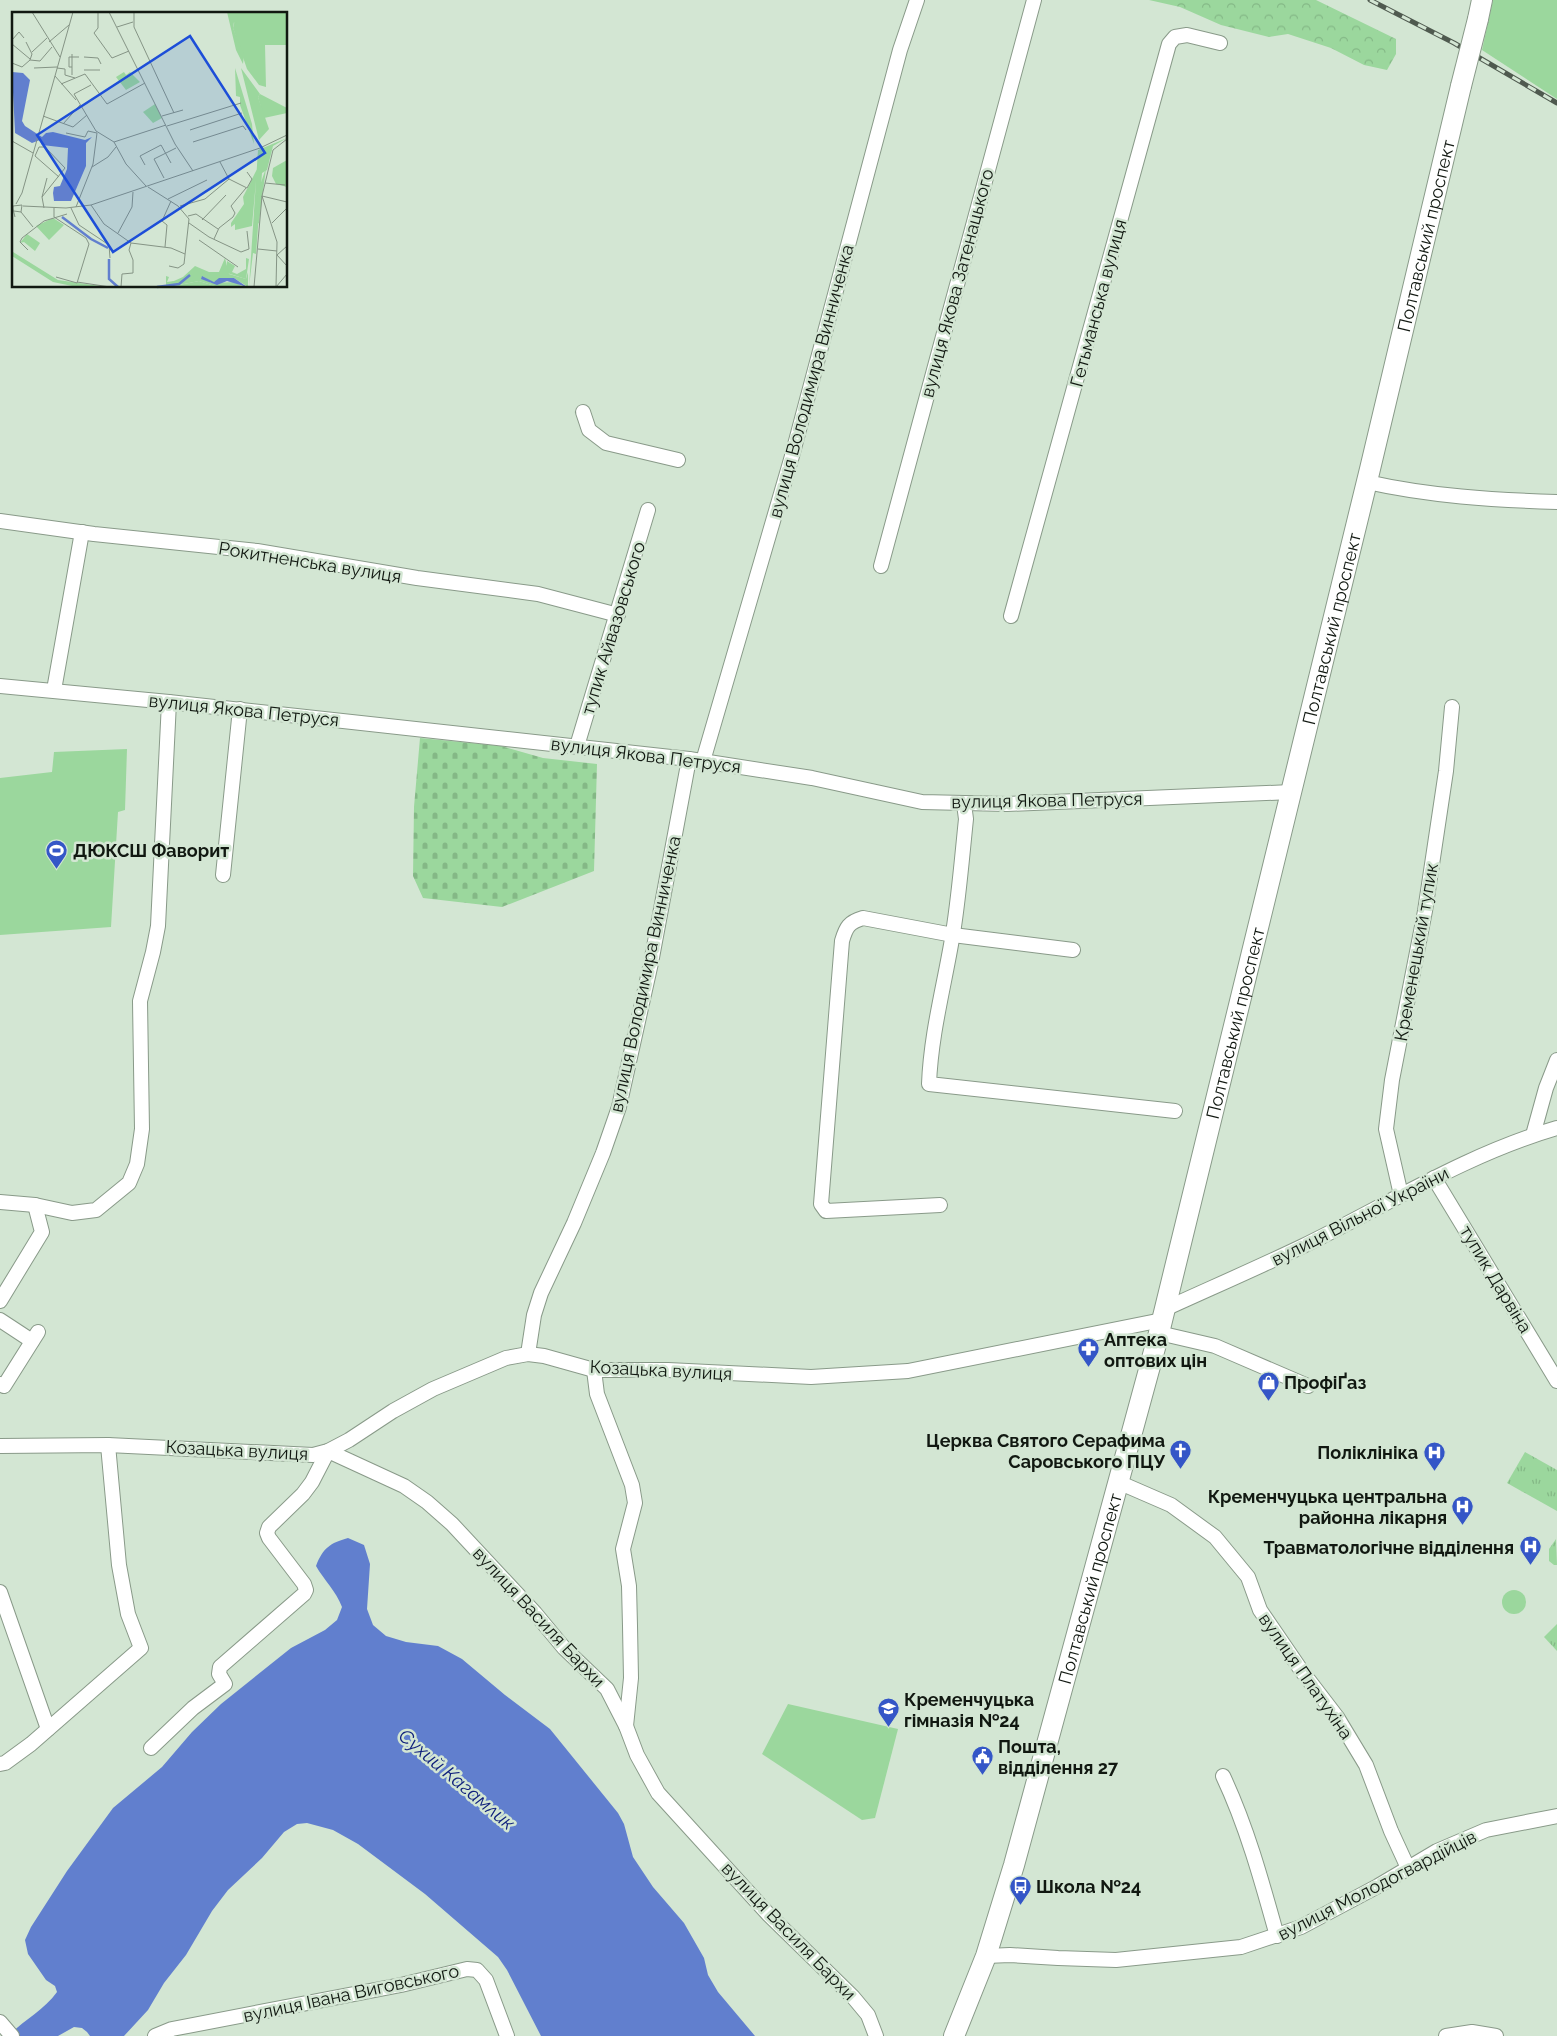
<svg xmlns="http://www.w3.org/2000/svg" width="1557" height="2036" viewBox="0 0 1557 2036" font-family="Raleway,sans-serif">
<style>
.grass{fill:#9bd79d}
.forest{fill:url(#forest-crowns)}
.cemetery{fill:url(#cemetery-stones)}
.park{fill:url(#park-tufts)}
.water{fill:#617fce}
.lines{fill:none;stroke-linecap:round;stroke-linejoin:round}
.minor-casing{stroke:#899a89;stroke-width:16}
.highway-casing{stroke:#899a89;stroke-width:22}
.minor{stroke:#fff;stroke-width:14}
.highway{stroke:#fff;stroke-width:20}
.rail-casing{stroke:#4f5a4f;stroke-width:5}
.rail{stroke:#d3e6d3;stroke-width:3;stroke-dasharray:9;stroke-linecap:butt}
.highway-bridge-casing{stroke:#899a89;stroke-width:22;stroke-linecap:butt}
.highway-bridge{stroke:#fff;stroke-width:20}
.labels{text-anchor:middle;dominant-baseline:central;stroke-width:5;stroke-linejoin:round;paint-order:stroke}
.street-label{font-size:18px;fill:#111811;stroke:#d3e6d3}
.poi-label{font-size:18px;font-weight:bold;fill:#111811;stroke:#d3e6d3;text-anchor:start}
.water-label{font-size:19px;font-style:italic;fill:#0f207c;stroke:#d3e6d3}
.inset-river{fill:none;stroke:#617fce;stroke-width:2.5}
.inset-road{fill:none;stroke:#859485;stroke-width:1}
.view{fill:#1d4ed8;fill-opacity:0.15;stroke:#1d4ed8;stroke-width:2.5}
.inset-edge{fill:none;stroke:#111811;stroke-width:2.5}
</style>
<defs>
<pattern id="forest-crowns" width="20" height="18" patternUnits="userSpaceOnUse" patternTransform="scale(1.25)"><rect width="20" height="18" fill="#9bd79d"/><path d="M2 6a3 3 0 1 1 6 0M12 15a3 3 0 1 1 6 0" fill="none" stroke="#84b886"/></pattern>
<pattern id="cemetery-stones" width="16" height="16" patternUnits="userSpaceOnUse" patternTransform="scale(1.25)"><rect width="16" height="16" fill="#9bd79d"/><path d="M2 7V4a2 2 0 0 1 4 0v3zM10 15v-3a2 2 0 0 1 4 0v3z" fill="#84b886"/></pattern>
<pattern id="park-tufts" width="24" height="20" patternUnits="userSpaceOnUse" patternTransform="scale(1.25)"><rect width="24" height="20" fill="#9bd79d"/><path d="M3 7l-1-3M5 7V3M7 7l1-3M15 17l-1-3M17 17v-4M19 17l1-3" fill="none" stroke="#84b886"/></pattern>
</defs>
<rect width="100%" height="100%" fill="#d3e6d3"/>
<!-- grass -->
<g class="grass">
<polygon points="1493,0 1557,0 1557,99 1482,50"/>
<polygon points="127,749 125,810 118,812 111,927 0,935 0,778 52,772 54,752"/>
<circle cx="1514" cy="1602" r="12"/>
<polygon points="788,1704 898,1729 875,1818 862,1820 762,1754"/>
</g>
<!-- forest -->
<polygon class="forest" points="1149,0 1316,0 1396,39 1396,54 1387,70 1364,65 1331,48 1288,34 1269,37 1221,25 1180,7"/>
<!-- cemetery -->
<polygon class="cemetery" points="420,738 501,746 543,758 597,764 594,871 502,907 423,898 413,876 414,807"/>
<!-- park -->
<g class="park">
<polygon points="1525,1452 1557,1470 1557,1511 1507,1483"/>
<polygon points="1556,1539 1557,1565 1554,1565 1549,1561 1549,1549"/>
<polygon points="1557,1624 1557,1651 1544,1637"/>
</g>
<!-- water -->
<path class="water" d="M348,1538L364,1545L370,1564L367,1609L373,1625L386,1636L406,1642L438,1646L462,1659L505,1695L550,1729L618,1813L624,1824L633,1857L653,1887L684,1923L704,1958L708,1975L718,1992L755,2036H541L507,1970L498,1957L425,1894L358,1844L333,1830L307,1823L297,1824L284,1832L262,1858L228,1890L212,1911L186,1955L164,1983L148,2010L124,2036H90L87,2032L82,2028L74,2027L58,2036H8C24,2020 44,2010 57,1992L55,1986L46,1980L28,1954L25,1940L31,1927L67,1871L113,1808L162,1767L192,1732L221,1704L291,1648L325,1630L337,1620L342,1607C336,1591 324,1580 316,1566C323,1548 330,1543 348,1538Z"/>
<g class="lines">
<defs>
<g id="minor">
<polyline points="583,412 589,430 606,443 678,460"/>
<path d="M1367,482C1429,496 1493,500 1557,502"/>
<polyline points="0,521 94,534 257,551 417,578 538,594 618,615"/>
<polyline points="881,566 1034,0"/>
<polyline points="1011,616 1169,44 1175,37 1187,35 1220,43"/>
<polyline points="0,686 169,702 689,759 812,778 922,802 1007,804 1291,792"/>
<polyline points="54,690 82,532"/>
<polyline points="577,746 648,510"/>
<polyline points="703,761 792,456 900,50 917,0"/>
<path d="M964,804L966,819C962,857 959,896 953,933C945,983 931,1032 929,1084L1175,1111"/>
<polyline points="223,875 240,709"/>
<polyline points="1533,1135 1546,1088 1557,1060"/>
<polyline points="1434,1178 1557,1381"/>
<polyline points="1401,1195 1386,1129 1392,1080 1425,911 1446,771 1452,707"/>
<polyline points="0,1202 35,1205 72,1213 96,1210 129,1183 137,1164 142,1129 140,1001 153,952 158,926 169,702"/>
<path d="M940,1205L826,1211L821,1204L842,941C846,927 849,922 863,918L953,935L1073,950"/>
<polyline points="0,1301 42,1232 35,1205"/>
<path d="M1165,1309C1211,1288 1257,1268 1303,1246C1387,1205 1467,1154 1557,1128"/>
<polyline points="0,1320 32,1341"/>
<polyline points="1159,1333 1215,1346 1308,1386"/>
<polyline points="528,1354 534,1315 541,1293 574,1223 603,1153 619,1107 651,963 689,759"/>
<polyline points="594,1370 597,1394 632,1485 635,1503 623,1549 629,1586 630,1626 631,1678 626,1726"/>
<polyline points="0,1384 4,1386 38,1332"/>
<polyline points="0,1446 108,1445 313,1455 328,1451 349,1440 393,1411 433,1389 506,1358 528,1354 544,1356 594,1370 668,1370 811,1377 908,1371 1162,1320"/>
<polyline points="1118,1482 1171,1505 1215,1537 1248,1577 1260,1610 1301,1670 1337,1717 1366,1765 1391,1831 1408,1868"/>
<polyline points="0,1592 48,1729"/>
<polyline points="151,1748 193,1708 225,1684 219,1674 220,1667 304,1594 306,1590 304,1584 269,1538 267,1533 269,1527 303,1494 312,1482 328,1451 404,1486 427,1502 452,1524 535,1613 564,1648 607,1689 626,1726 637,1755 658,1793 769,1915 853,1997 868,2015 876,2036"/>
<polyline points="0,1764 5,1763 31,1744 141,1648 128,1614 119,1565 108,1445"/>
<path d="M1223,1776C1247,1827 1262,1882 1277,1936"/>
<polyline points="986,1956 1010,1955 1058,1958 1116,1960 1241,1947 1301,1927 1378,1886 1437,1851 1486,1830 1557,1816"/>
<polyline points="0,2022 12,2036"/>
<polyline points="155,2036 172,2029 401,1985 467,1969 477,1970 486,1980 507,2036"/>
<polyline points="1446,2036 1472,2032 1496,2036"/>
</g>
<g id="highway">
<polyline points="1478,19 1482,0"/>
<path id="s1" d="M954,2036L986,1956L1014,1865L1159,1333L1370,469L1461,86"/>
</g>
</defs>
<!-- minor casing -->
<use href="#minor" class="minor-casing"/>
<!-- highway casing -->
<use href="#highway" class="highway-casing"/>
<!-- minor -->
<use href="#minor" class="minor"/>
<!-- highway -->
<use href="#highway" class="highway"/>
<defs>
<polyline id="rail" points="1370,0 1454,43 1557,103"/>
</defs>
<!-- rail casing -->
<use href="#rail" class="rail-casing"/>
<!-- rail -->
<use href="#rail" class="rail"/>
<defs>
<polyline id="highway-bridge" points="1461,86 1478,19"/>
</defs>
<!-- highway-bridge casing -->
<use href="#highway-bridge" class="highway-bridge-casing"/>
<!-- highway-bridge -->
<use href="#highway-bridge" class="highway-bridge"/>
</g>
<!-- icons -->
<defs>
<symbol id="stadium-pin" viewBox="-11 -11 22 30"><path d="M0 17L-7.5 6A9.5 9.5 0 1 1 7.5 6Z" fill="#3456c7" stroke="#d3e6d3"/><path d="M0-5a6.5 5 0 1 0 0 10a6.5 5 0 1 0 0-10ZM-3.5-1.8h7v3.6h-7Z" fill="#fff"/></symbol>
<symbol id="pharmacy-pin" viewBox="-11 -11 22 30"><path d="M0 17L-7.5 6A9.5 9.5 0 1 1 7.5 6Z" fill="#3456c7" stroke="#d3e6d3"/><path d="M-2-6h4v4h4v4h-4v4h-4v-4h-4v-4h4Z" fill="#fff"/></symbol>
<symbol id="shop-pin" viewBox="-11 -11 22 30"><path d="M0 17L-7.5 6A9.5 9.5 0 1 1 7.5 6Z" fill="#3456c7" stroke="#d3e6d3"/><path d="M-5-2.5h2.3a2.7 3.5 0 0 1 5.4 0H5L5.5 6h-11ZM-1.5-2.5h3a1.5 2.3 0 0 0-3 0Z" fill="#fff"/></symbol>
<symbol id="church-pin" viewBox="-11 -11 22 30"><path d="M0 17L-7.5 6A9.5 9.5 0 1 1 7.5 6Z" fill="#3456c7" stroke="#d3e6d3"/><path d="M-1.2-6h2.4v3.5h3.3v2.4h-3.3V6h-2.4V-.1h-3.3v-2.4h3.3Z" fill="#fff"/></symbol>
<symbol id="hospital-pin" viewBox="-11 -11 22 30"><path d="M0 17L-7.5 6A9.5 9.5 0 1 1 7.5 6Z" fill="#3456c7" stroke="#d3e6d3"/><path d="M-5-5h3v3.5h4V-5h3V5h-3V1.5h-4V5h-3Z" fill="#fff"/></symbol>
<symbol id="school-pin" viewBox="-11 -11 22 30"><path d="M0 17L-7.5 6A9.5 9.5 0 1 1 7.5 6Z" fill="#3456c7" stroke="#d3e6d3"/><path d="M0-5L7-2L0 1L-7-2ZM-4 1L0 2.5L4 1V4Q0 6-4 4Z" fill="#fff"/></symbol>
<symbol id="civic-pin" viewBox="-11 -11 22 30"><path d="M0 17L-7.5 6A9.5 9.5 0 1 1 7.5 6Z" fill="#3456c7" stroke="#d3e6d3"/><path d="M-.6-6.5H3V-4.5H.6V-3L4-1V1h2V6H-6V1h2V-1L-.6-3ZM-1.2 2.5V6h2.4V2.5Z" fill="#fff"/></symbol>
<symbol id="bus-pin" viewBox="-11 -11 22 30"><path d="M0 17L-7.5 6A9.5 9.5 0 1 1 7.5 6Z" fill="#3456c7" stroke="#d3e6d3"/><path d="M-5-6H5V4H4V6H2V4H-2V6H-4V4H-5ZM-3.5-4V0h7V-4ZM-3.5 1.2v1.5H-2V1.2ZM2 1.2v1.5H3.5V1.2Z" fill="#fff"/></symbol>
</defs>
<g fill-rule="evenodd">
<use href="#stadium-pin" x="44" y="838" width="25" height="34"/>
<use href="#pharmacy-pin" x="1076" y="1336" width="25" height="34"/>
<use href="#shop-pin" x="1256" y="1370" width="25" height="34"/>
<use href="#church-pin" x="1168" y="1438" width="25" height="34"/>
<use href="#hospital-pin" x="1422" y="1440" width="25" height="34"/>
<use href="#hospital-pin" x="1450" y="1494" width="25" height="34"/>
<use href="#hospital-pin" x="1518" y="1534" width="25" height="34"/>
<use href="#school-pin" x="876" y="1696" width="25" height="34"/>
<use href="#civic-pin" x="970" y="1744" width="25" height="34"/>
<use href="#bus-pin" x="1008" y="1874" width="25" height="34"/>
</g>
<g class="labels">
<!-- street labels -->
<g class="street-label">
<text stroke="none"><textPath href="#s1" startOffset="1862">Полтавський проспект</textPath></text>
<text transform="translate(957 283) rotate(-75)">вулиця Якова Затенацького</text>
<text transform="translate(1098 303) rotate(-75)">Гетьманська вулиця</text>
<text transform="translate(811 381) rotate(-75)">вулиця Володимира Винниченка</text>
<text transform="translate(310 562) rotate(9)">Рокитненська вулиця</text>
<text transform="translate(613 628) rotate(-73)">тупик Айвазовського</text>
<text stroke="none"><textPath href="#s1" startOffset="1458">Полтавський проспект</textPath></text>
<text transform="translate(244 710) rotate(6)">вулиця Якова Петруся</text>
<text transform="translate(646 755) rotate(7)">вулиця Якова Петруся</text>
<text transform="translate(1047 800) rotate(-1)">вулиця Якова Петруся</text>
<text transform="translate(1416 952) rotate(-80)">Кременецький тупик</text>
<text transform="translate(645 974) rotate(-78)">вулиця Володимира Винниченка</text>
<text stroke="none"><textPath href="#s1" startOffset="1052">Полтавський проспект</textPath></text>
<text transform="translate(1360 1216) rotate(-27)">вулиця Вільної України</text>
<text transform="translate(1496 1279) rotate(59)">тупик Дарвіна</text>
<text transform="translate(661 1370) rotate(3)">Козацька вулиця</text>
<text transform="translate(237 1450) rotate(3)">Козацька вулиця</text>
<text stroke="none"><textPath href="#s1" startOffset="468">Полтавський проспект</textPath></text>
<text transform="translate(539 1617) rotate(47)">вулиця Василя Бархи</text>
<text transform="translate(1306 1676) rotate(55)">вулиця Платухіна</text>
<text transform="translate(1377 1885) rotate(-27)">вулиця Молодогвардійців</text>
<text transform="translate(789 1931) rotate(46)">вулиця Василя Бархи</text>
<text transform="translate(351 1993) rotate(-12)">вулиця Івана Виговського</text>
</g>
<!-- poi labels -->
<g class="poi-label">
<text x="73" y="850">ДЮКСШ Фаворит</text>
<text x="1104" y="1339">Аптека<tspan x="1104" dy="21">оптових цін</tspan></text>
<text x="1284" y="1382">ПрофіҐаз</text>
<text x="1165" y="1440" text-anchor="end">Церква Святого Серафима<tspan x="1165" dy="21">Саровського ПЦУ</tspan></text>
<text x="1418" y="1452" text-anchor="end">Поліклініка</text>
<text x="1447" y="1496" text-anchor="end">Кременчуцька центральна<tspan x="1447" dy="21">районна лікарня</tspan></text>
<text x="1514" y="1547" text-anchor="end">Травматологічне відділення</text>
<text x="904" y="1699">Кременчуцька<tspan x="904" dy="21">гімназія №24</tspan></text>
<text x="998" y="1746">Пошта,<tspan x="998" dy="21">відділення 27</tspan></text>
<text x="1036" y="1886">Школа №24</text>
</g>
<!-- water labels -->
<g class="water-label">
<text transform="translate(457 1779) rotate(40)">Сухий Кагамлик</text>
</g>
</g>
<!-- overview -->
<g transform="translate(12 12)">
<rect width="275" height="275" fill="#d3e6d3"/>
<path d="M225,0H275V33H253L254,75L247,73L235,57L221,16ZM112,60L114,63L118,60L128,70L114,78L104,65ZM248,82L275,96V101L252,106L246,85ZM275,126L261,134L255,158L250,161L244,242L241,241L237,275L246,138ZM275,148V175L264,172L260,164L261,156ZM245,157L240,214L223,218V212L219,215V211L232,192L231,185ZM41,206L52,213L37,228L24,214ZM15,222L28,231L23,239L12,230L8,231ZM1,240L46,268L95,275H65L41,270L0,244ZM234,246L237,247L234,267L215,261V249L223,254L220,260L225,262L234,257ZM154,264L157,265L155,270L162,269L157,275L187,269L206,275H150L154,274Z" fill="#9bd79d"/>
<path d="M215,0H225L226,9L223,12L222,10L221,16L232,43L231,52L224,38ZM223,56L240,112L242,132L228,93V85L224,84ZM229,56L248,82L246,85L257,117L247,128Z" fill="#9bd79d"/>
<path d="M254,156L247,211L243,213L246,179ZM213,246L217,262L234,267L236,260V275L222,266L201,270L190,264L199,271L223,270L231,275H206L187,269L157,275L155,272L171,265L183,254L197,260H207Z" fill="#9bd79d"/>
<path d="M143,92L150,106L141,111L131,100Z" fill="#9bd79d"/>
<path d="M0,60L11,61L18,68L10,109L13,114L30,125L34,121L41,120L73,128L80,125L74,131V154L59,189H42L41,181L42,175L48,174L55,157L56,136L30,133L28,128L20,131L3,121ZM190,264L202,270L207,266H222L235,275L215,269L205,273L189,267Z" fill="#617fce"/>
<path class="inset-river" d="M50,205L79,227L96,236M97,247V267L106,275M145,275L167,272L178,263"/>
<path class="inset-road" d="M20,0L48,45M86,0V16L82,21L100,46L117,39M97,0L163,132L181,159M122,0V15L162,101M105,15L121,10M0,28L7,20L12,26M37,30L57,13M0,32L18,47M20,40L35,26M72,45L86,46L89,52M18,48L28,49L40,35M0,51L10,55L18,48L20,42L14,30M60,55H57V45H67M22,56L45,55M45,56L53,57V63L63,66M72,58H88M60,63V42M43,64L64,88M49,72L73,62L95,92L133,71M62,82L84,119L102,130L114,152L134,174M62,82L79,73M31,104L61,115L75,103M150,104L171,98M51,112L68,93M155,114L229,91M178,118L230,101M54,121L73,125L76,119L85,121L81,152L64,195M0,129L21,141M102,130L154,113M181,130L231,114L234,118M23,144L27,135H33L53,156L30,185M23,144L47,165M208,150L217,167L235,176L240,167L235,160M133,153L128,144L149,133L159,151M80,155L96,145L104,135M152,166L142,147L164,136M253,171L273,173M136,175L166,194L177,207L172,252L166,256L157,254M250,184L265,230L264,275M250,184L275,190M156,187L195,168M4,192L10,181L61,0M79,193L92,212L119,231M11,194L54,196L79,193L248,136L275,123M168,194L193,187L217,167M32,196L30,185L35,166M42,196V205L74,226L77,232L65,271L44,265M59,196L67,213L97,233L98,246M2,199L9,200L10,193L1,194V197L3,205M9,200L21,215M176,204L184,202L206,217M190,208L214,183M177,211L197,225L229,240L237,237L235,219M260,211L275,196M106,221L120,195L121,180M202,227L207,216L221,205L223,201L219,194L234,176M187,228L226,255M119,231L159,236L173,242M275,234L265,243L275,254M153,235L155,213L150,209L159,189M246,237L265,239M16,238L8,230L10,226L32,209L55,202M65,270L98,275M109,275L110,262L121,261V248L117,238L119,231M242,275L250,184L261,138L275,127M264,275L275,262"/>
<path class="view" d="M178,24L253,141L101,240L25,123Z"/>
<rect width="275" height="275" class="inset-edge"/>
</g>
</svg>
